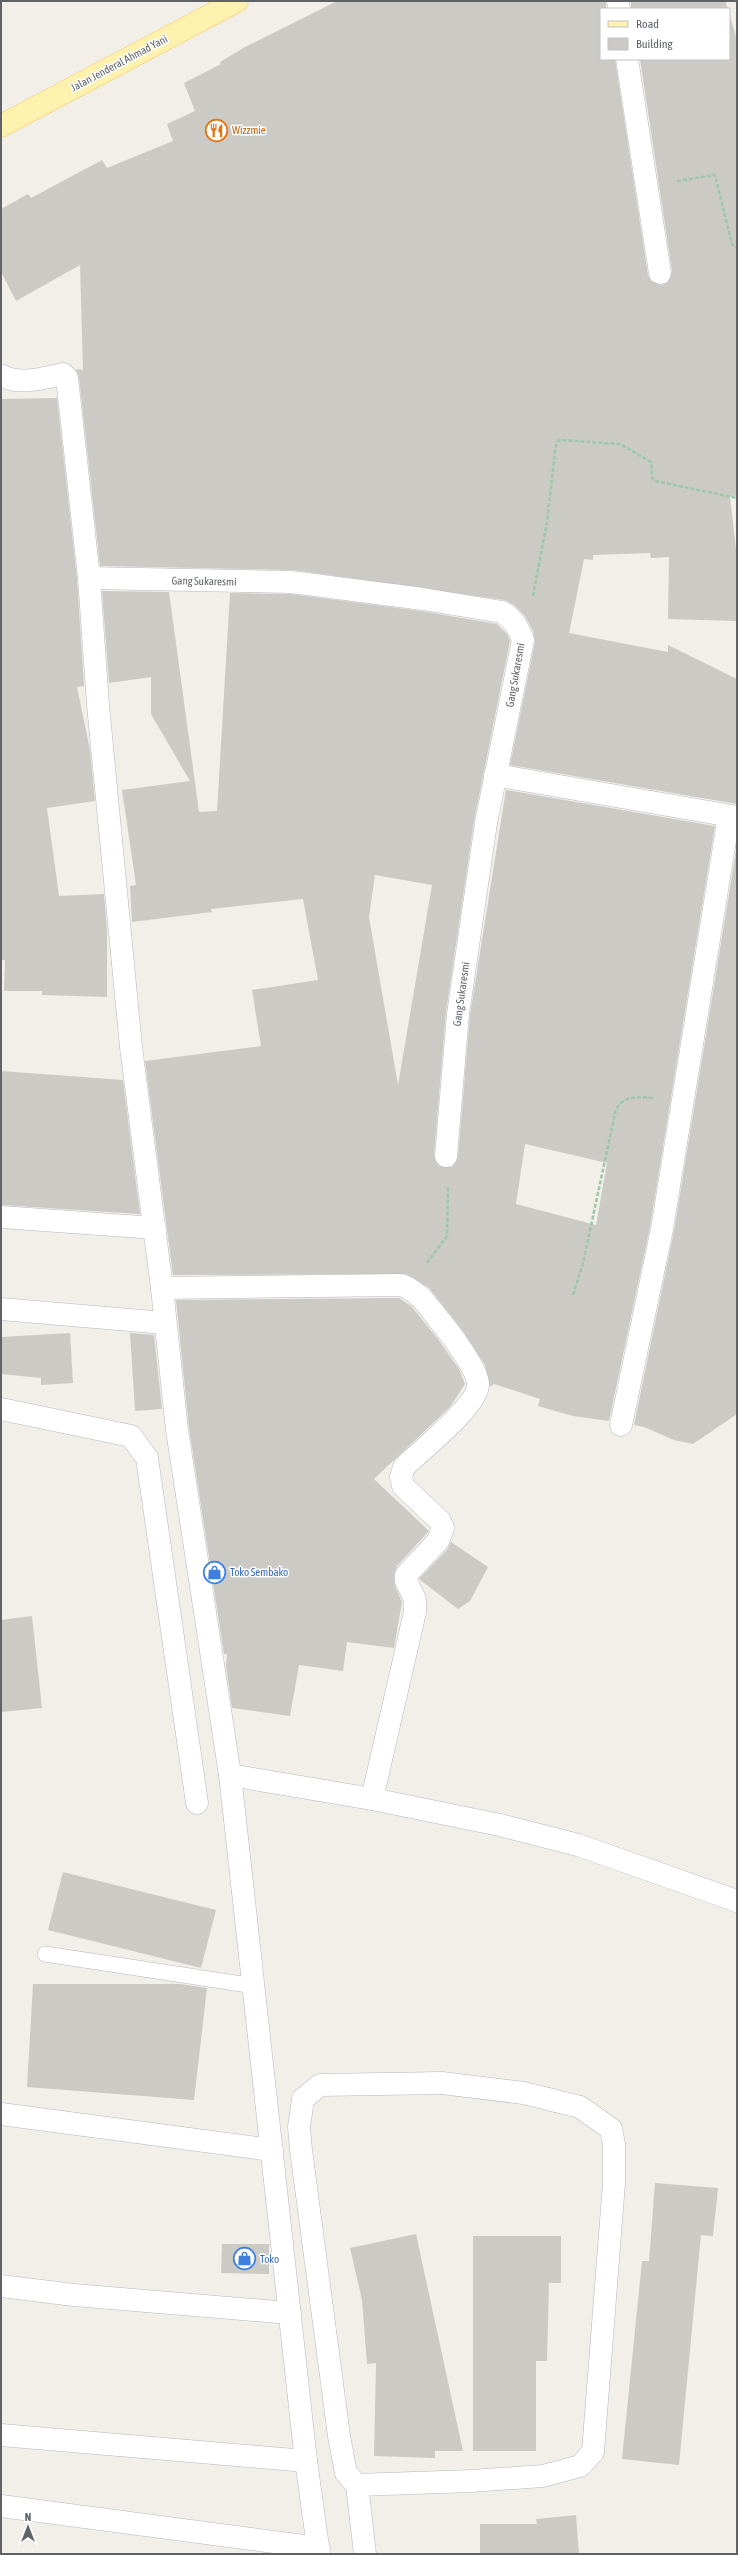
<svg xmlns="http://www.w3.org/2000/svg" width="738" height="2555" viewBox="0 0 738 2555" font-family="'Asap Condensed',sans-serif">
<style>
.building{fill:#cccac5;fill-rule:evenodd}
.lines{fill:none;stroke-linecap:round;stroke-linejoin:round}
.service-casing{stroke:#b5b8bc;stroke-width:16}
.minor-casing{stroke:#b5b8bc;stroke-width:23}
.primary-casing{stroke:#f2c960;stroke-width:23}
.path{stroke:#9cc7a9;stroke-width:2.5;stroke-dasharray:4 2;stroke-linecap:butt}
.service{stroke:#fff;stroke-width:15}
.minor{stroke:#fff;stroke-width:22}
.primary{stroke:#fff2af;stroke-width:22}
.labels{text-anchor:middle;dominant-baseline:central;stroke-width:3;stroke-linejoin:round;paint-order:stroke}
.street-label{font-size:11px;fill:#5f6368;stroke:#fff}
.food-label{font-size:11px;fill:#c56008;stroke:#fff;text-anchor:start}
.shop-label{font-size:11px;fill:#366cbe;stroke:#fff;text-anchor:start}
</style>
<rect width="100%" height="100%" fill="#f1efe8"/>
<!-- building -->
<g class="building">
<polygon points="337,1 606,1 606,9 601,9 601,59 615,59 648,275 651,281 662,285 668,282 672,271 640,59 729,59 729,13 737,40 737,496 730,497 737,558 737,621 668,619 669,557 651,558 650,553 593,555 593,560 584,559 569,633 668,652 668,645 737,679 737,804 510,765 535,642 533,631 525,616 514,605 504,600 293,570 100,566 79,377 76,369 83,370 80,265 16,301 1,272 1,209 28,194 31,198 102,160 107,168 173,141 167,124 195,111 184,83 221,64 220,62 245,47"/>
<polygon points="631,1 725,1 728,9 631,9"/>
<polygon points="57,398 77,579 84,686 77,687 90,750 95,801 47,808 59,896 104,894 107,930 107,997 42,995 42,991 4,991 5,960 1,960 1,399"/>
<path d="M102,591L169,592L199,812L217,811L230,593L290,594L421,611L497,624L507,634L510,641L474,821L446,1012L434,1155L439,1166L452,1167L458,1157L470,1015L506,790L715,826L650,1227L609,1421L573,1416L538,1406L540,1399L494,1384L490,1387L485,1365L463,1331L429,1288L406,1274L173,1275L145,1061L261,1046L252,990L318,980L303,899L211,909L212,912L132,922L130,886L136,885L122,790L190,781L151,714V677L109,683ZM375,875L432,885L398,1085L369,917ZM525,1144L607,1163L596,1225L516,1204Z"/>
<polygon points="737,845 737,1414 693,1444 674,1440 644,1427 634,1425 674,1231"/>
<polygon points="1,1071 123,1080 140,1214 1,1205"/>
<polygon points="399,1298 411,1306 438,1339 459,1369 465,1384 450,1407 374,1479 429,1531 397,1566 394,1574 395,1586 402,1602 394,1648 347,1642 343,1671 299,1665 290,1716 232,1708 226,1666 227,1654 224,1654 189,1428 176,1300"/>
<polygon points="70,1333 73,1383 41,1385 41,1378 1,1374 1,1337"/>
<polygon points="130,1333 154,1335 162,1409 135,1411"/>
<polygon points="451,1542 488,1567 470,1601 458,1609 419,1579 447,1550"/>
<polygon points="32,1616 42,1708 1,1712 1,1620"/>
<polygon points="63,1872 216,1910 201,1968 48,1930"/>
<polygon points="33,1984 180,1984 207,1988 194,2100 27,2087"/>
<polygon points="655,2183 718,2188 713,2236 701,2235 679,2465 622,2459 642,2261 649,2261"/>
<polygon points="416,2234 463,2451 435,2451 435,2458 374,2456 376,2363 367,2364 362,2300 350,2248"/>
<polygon points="473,2236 561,2236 561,2283 549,2283 547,2361 536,2361 536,2451 473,2451"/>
<polygon points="222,2244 269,2244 269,2274 221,2273"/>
<polygon points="576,2515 579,2554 480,2554 480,2524 537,2524 536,2519"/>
</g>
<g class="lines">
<defs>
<polyline id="service" points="45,1954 255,1986"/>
<g id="minor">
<polyline points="618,1 619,9"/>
<polyline points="627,59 660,273"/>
<path d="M1,375C18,386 44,378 63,374L67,378L89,578L98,705L131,1047L162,1288L177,1430L230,1775L306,2461L319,2554"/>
<path d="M89,578L291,582L423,599L502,612C514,620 518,627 523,640L486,823L458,1014L446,1156"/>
<polyline points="495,775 737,817"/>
<polyline points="1,1217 155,1228"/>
<path d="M162,1288L401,1285C420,1291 432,1312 444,1326C453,1337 478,1371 478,1384C479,1405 420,1451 404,1467L401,1477L403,1486L440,1521L443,1528L438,1541L406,1575V1581L415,1599V1612L372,1799"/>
<polyline points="1,1309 165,1323"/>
<polyline points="1,1409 131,1436 147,1458 197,1803"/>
<polyline points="621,1425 662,1229 729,816"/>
<polyline points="230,1775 372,1799 500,1825 578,1845 737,1901"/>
<polyline points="1,2114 272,2150"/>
<polyline points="1,2286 74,2295 290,2313"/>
<polyline points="1,2435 306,2461"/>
<polyline points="357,2485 471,2481 543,2476 580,2466 593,2452 614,2183 614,2144 611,2129 580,2107 524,2093 442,2083 320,2085 303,2099 299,2127 301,2150 339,2436 346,2473 357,2485 365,2554"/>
<polyline points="1,2506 319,2548"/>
</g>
<polyline id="primary" points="1,126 237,1"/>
</defs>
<!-- service casing -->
<use href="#service" class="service-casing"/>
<!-- minor casing -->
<use href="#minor" class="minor-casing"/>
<!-- primary casing -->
<use href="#primary" class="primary-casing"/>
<!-- path -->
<g class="path">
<polyline points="677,181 715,175 732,244 737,248"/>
<polyline points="533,596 547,522 555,452 557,442 560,440 620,444 651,462 652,478 655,481 737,498"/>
<polyline points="427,1263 447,1236 448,1187"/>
<path d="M573,1295L583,1263L616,1109C625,1095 638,1097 653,1098"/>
</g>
<!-- service -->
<use href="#service" class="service"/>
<!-- minor -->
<use href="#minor" class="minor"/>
<!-- primary -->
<use href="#primary" class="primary"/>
</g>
<!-- icons -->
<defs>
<symbol id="restaurant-ring" viewBox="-11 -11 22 22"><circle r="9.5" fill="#fff" stroke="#e8710a" stroke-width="1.5"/><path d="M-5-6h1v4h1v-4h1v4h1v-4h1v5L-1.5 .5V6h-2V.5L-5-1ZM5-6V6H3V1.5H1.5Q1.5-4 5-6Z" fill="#e8710a"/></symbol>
<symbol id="shop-ring" viewBox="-11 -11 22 22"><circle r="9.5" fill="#fff" stroke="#3f7fe0" stroke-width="1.5"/><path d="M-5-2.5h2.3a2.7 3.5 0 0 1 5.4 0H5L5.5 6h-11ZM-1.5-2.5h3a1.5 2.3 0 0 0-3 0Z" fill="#3f7fe0"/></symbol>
</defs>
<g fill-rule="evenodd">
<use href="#restaurant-ring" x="204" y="118" width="25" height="25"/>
<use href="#shop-ring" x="202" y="1560" width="25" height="25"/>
<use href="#shop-ring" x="232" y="2246" width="25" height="25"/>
</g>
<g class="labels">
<!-- street labels -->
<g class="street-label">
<text transform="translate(119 63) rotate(-28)">Jalan Jenderal Ahmad Yani</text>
<text transform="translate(204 581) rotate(1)">Gang Sukaresmi</text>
<text transform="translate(515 675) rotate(-80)">Gang Sukaresmi</text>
<text transform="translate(461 994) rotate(-82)">Gang Sukaresmi</text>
</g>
<!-- food labels -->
<g class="food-label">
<text x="232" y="130">Wizzmie</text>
</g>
<!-- shop labels -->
<g class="shop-label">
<text x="230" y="1572">Toko Sembako</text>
<text x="260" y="2259">Toko</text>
</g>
</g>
<!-- border -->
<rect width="738" height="2555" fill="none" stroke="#5f6368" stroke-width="4"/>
<!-- legend -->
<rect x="600" y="8" width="130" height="52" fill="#ffffff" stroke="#bfc1c3"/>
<rect x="608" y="21" width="20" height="6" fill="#fff2af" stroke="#bfc1c3"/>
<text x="636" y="28" font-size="12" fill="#5f6368">Road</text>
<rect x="608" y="38" width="20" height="12" fill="#cccac5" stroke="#bfc1c3"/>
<text x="636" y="48" font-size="12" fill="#5f6368">Building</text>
<!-- north arrow -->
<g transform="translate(28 2527)" stroke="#ffffff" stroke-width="3" paint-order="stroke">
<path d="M0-3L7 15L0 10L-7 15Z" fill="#5f6368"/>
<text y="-6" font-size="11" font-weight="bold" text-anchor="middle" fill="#5f6368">N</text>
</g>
</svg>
